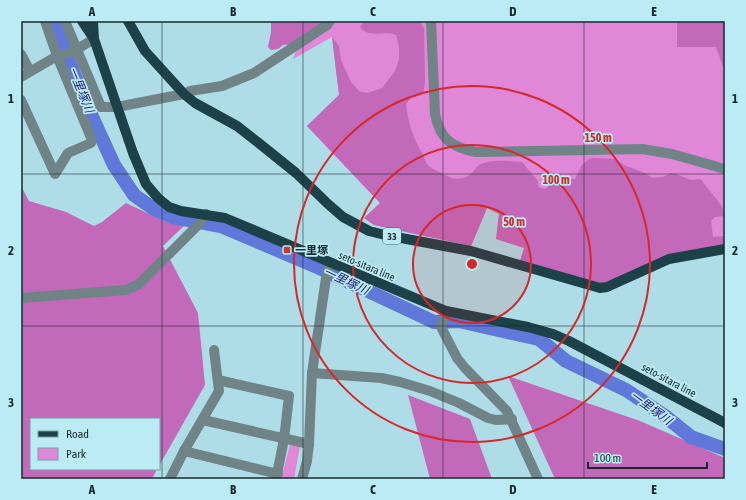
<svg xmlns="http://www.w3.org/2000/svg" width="746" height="500" viewBox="0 0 746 500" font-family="'Asap Condensed','Noto Sans JP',sans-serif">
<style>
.green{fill:#e087d7}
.forest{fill:#c269ba}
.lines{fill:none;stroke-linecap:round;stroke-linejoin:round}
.river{stroke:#5f78da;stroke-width:14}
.minor{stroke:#708386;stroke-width:10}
.major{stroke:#1d4148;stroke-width:10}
.grid{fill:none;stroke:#182a2e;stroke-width:1;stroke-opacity:0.55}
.ring{fill:none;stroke:#d62828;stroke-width:2}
.poi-dot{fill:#c63a29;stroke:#bbebf4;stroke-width:1.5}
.labels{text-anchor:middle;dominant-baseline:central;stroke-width:3.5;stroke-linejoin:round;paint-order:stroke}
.shield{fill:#bbebf4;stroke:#496469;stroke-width:1}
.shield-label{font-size:10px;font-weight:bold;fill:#182a2e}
.poi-label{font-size:11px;font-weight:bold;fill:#182a2e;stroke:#bbebf4;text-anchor:start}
.street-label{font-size:11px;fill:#182a2e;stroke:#bbebf4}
.water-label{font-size:12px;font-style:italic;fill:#18118a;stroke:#bbebf4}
.centre{fill:#d62828;stroke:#bbebf4;stroke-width:2}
.ring-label{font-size:12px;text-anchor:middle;font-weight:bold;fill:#d62828;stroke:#bbebf4;stroke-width:3.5;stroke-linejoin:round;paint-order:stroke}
.neatline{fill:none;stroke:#182a2e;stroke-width:1.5}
.grid-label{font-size:13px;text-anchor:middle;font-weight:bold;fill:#182a2e}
</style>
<rect width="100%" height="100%" fill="#aedde7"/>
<!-- green -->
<g class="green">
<polygon points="307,21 725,21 725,246 520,261 524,248 496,239 499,214 487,208 471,246 374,225 364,218 380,203 307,126 339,95 332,37 293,59"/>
<polygon points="290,445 300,446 294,479 281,479"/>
</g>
<!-- forest -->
<g class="forest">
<polygon points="271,21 284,21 285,22 326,21 294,44 283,45 278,49 271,50 268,47 271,32"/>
<path d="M370,21H419L424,28L425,83L423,94L411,98L406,104C408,122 413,138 422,153C424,156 425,161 427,164C431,169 438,171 443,174C450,178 455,180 463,178C472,176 473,170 479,165C489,159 511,161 522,162L538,181V186L540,188L545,189C555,181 562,179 575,179L582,165L589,159L593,158L615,159L624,165L645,173L652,178L663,177L671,173L676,174L691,180L701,179C707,190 725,205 725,216L715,217L711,221L713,237L725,236V246L604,283H595L520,261L524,248L496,239L499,214L487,208L471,246L374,225L364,218L380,203L307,126L339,95L332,37L339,46L341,60L351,82L359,91L367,93L382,88L395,71L399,59V47L396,35C383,30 369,39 360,27L363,23Z"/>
<polygon points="677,21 725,21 725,72 716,47 677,47"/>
<polygon points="21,186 29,201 66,212 94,226 102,222 126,203 164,221 188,222 163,246 198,313 205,385 159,466 159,419 31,419 31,469 157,469 152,479 21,479"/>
<polygon points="508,376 640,421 725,458 725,479 555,479"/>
<polygon points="408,395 470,419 492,479 430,479"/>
</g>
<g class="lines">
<!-- river -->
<polyline class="river" points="55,21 62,43 83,97 114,165 134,195 154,209 173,217 221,226 315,266 434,322 459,321 539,339 566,361 626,390 665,416 691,437 725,449"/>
<!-- minor -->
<g class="minor">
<polyline points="65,21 101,107 117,107 184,94 190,91 222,86 254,73 327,25 330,21"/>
<path d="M431,21L435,114C440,140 452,147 476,152L642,149L672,154L725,169"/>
<polyline points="21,54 30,71"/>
<polyline points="21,77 57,56 72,52 94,39"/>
<polyline points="21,100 55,174 68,153 91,143 92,140 57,56 45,21"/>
<polyline points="21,298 126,290 139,284 198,225 206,214"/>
<polyline points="446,311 441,327 457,358 465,368 507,411 538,479"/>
<polyline points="312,373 381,378 400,382 430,391 459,403 488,418 496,420 512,419"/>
<polyline points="218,380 289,396 284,439 276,479"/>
<polyline points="203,420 309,444"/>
<polyline points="184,451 278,474"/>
<polyline points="170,479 184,451 219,391 214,350"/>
<polyline points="302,479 307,461 309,444 312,373 326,278 331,264"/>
</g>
<!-- major -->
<g class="major">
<polyline points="82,21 94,39 133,153 146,184 158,198 169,207 181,211 225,218 446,311 528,327 553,334 569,341 725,423"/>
<polyline points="93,21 94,39"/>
<polyline points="128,21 145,51 184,94 195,103 237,126 260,144 296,173 328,204 343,217 369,231 385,235 471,251 600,288 607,287 669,259 725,249"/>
</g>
</g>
<!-- grid -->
<path class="grid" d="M162,21V479M303,21V479M443,21V479M584,21V479M21,174H725M21,326H725"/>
<!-- distance rings -->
<circle cx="472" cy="264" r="59" fill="#d62828" fill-opacity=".12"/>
<g class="ring">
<circle cx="472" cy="264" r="59"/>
<circle cx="472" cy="264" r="119"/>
<circle cx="472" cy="264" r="178"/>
</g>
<!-- markers -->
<rect class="poi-dot" x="283" y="246" width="8" height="8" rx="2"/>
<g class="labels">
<!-- shield labels -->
<rect class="shield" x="383" y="228" width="18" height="16" rx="3"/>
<g class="shield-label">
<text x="392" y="236">33</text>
</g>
<!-- poi labels -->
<g class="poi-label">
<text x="295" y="250">一里塚</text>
</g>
<!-- street labels -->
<g class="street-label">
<text transform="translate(367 266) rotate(23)">seto-sitara line</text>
<text transform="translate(669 380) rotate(28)">seto-sitara line</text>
</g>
<!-- water labels -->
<g class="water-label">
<text transform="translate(81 90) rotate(68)">一里塚川</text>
<text transform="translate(346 281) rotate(25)">一里塚川</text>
<text transform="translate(651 408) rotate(36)">一里塚川</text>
</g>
</g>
<circle cx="472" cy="264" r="6" class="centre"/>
<g class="ring-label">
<text x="598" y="142">150 m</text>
<text x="556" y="184">100 m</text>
<text x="514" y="226">50 m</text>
</g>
<!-- border -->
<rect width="746" height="500" fill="none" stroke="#bbebf4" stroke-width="44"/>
<!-- legend -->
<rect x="30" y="418" width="130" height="52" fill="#bbebf4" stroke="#7a9ea5"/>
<rect x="38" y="431" width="20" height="6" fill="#1d4148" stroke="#7a9ea5"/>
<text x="66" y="438" font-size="12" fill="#182a2e">Road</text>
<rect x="38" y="448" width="20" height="12" fill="#e087d7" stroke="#7a9ea5"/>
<text x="66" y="458" font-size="12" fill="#182a2e">Park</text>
<!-- scale -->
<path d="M588 462v6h119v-6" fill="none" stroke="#182a2e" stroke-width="2"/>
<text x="594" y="462" font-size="12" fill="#182a2e" stroke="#bbebf4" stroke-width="3" paint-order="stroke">100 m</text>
<rect x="22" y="22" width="702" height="456" class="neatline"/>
<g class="grid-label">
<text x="92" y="16">A</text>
<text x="233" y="16">B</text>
<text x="373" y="16">C</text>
<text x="513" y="16">D</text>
<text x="654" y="16">E</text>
<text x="11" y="103">1</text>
<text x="735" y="103">1</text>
<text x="11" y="255">2</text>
<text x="735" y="255">2</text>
<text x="11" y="407">3</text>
<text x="735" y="407">3</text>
<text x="92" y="494">A</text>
<text x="233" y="494">B</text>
<text x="373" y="494">C</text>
<text x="513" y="494">D</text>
<text x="654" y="494">E</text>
</g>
</svg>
